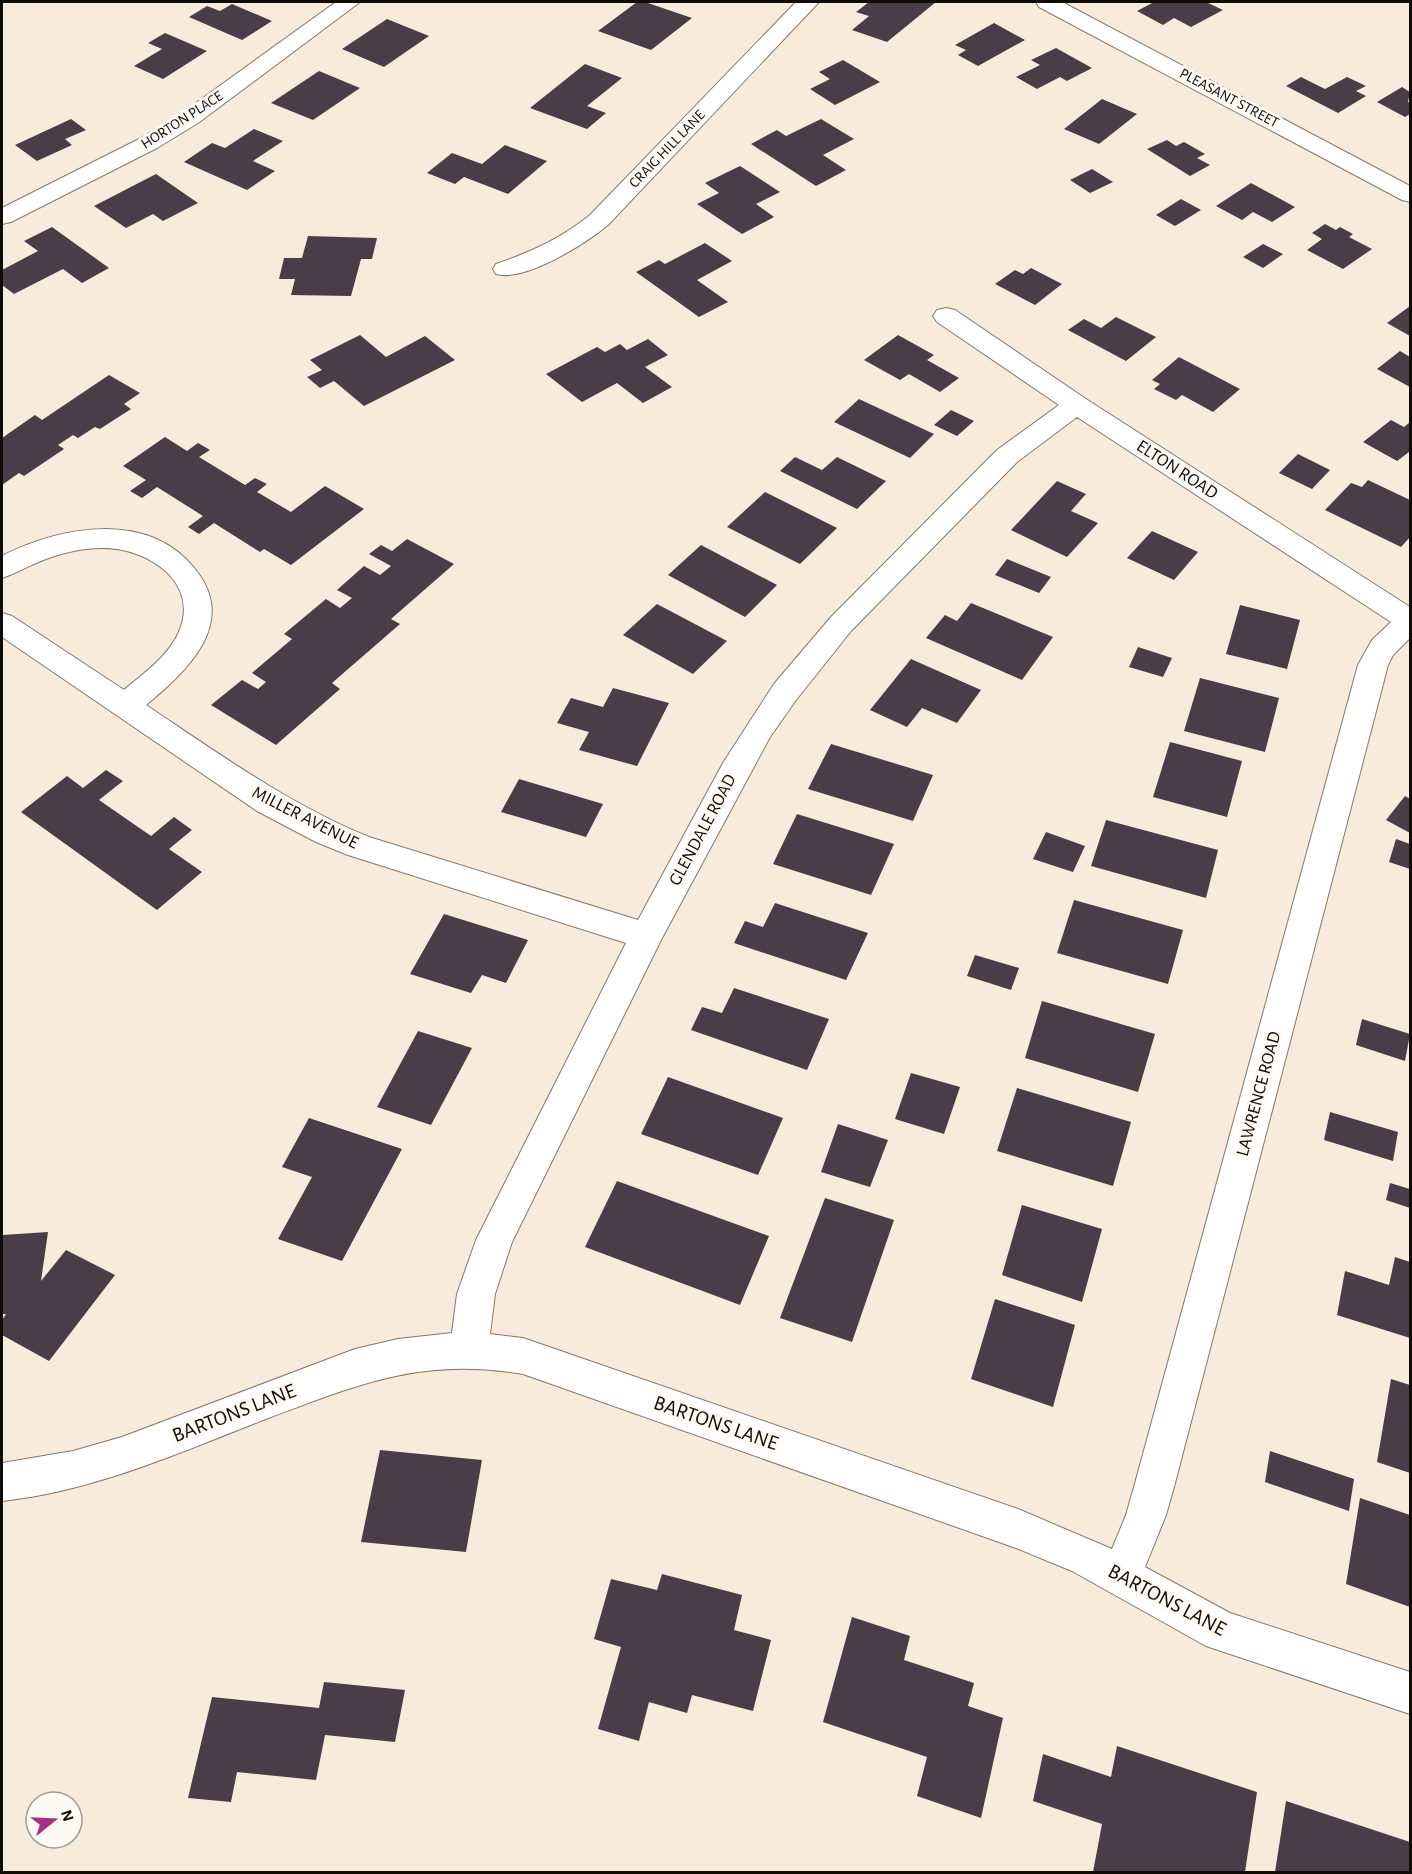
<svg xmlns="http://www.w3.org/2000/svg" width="1412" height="1874" viewBox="0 0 1412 1874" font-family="'Alegreya Sans',sans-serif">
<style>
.building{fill:#4b3d47}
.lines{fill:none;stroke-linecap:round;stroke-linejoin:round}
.minor-casing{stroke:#83786a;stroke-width:2}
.minor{fill:#fff;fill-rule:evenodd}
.labels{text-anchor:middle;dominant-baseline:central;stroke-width:6;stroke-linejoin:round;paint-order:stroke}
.far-street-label{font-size:15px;fill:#0f0b06;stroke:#fff9f3}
.street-label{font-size:18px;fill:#0f0b06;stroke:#fff9f3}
.near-street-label{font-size:21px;fill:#0f0b06;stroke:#fff9f3}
</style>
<rect width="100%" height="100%" fill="#f8ebdc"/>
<!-- building -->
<g class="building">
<polygon points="637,2 645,2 692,18 651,50 598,31"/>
<polygon points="869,2 936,2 887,42 852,30 869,16 856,12"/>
<polygon points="1154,2 1206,2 1223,10 1191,27 1174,18 1163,25 1137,11"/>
<polygon points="232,4 272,21 242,40 189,17 207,6 220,11"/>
<polygon points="387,19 429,36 384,67 342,49"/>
<polygon points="994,23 1025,40 978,66 958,55 966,50 955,45"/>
<polygon points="165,33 207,51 163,79 134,66 162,49 148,43"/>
<polygon points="1056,48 1092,68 1067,81 1060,77 1037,89 1016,77 1040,65 1031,60"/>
<polygon points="843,60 880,82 835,105 810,89 830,79 819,72"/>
<polygon points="585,64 622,78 587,106 606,113 587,129 530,108"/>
<polygon points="319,71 360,88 313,120 271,103"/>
<polygon points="1301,77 1325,89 1347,77 1366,86 1356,91 1366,96 1338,113 1286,86"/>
<polygon points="1402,87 1410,92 1408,102 1410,103 1410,114 1405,117 1377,102"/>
<polygon points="1102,99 1137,114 1099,144 1064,129"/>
<polygon points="71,119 86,130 65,139 72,145 37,161 15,145"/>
<polygon points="821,119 854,139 823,155 846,170 816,186 751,144 777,130 786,136"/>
<polygon points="254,129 283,141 253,161 275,171 247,190 184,162 212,143 225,148"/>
<polygon points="1167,140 1176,146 1184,142 1205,154 1197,158 1210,165 1190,176 1147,149"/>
<polygon points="505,145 547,161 508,194 464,177 455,184 427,173 452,153 482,164"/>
<polygon points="740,166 780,192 756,204 774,217 742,234 697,204 719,193 705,183"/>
<polygon points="1092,169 1113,182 1090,193 1070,180"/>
<polygon points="156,174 198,203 163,221 153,214 126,228 94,206"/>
<polygon points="1251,183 1295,207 1272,222 1253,212 1242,220 1216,206"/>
<polygon points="1181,199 1201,210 1175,226 1156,215"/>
<polygon points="1325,224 1336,230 1340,227 1353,234 1349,237 1372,249 1343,269 1307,250 1322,239 1312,233"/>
<polygon points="52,227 109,268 82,283 63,269 14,294 2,285 2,270 38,251 24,241"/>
<polygon points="308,236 377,238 372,259 361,259 351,296 291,295 295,279 279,279 284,258 302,258"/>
<polygon points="705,243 732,261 697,280 728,302 699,317 636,272 659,260 665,264"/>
<polygon points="1263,244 1283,254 1263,268 1243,257"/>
<polygon points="1031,268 1062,284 1035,305 995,284 1015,270 1023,274"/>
<polygon points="1410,306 1410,336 1387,323"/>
<polygon points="1116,317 1156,337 1126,361 1068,330 1084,319 1101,328"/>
<polygon points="360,335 386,357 425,336 455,360 364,406 334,381 320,388 307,377 322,370 310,360"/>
<polygon points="898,335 934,355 927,360 959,378 940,392 909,374 900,380 864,360"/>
<polygon points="648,339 668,355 645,367 672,387 643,403 617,383 582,402 546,374 597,347 605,352 620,344 627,350"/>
<polygon points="1400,351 1410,357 1410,387 1377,369"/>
<polygon points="1179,357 1240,389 1213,412 1182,395 1176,400 1154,389 1160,384 1152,380"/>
<polygon points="109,375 140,393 124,404 131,409 100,429 95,427 78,438 73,435 58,445 64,449 24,476 19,473 2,485 2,438 35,415 42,420"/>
<polygon points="859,399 934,434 910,458 834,422"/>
<polygon points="951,410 974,421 957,436 934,425"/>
<polygon points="1391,420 1404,427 1410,422 1410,453 1409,452 1397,461 1363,442"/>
<polygon points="165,437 187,451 198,443 210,450 199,457 245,485 255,478 267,484 257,492 291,512 325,486 364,509 291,565 264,549 260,552 214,523 199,534 188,527 203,516 157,487 142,498 130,491 146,480 123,466"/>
<polygon points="1298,454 1330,470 1312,489 1279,473"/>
<polygon points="795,457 822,470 837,457 886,481 857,509 780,471"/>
<polygon points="1368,480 1410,500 1410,537 1401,547 1325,510 1351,483 1362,487"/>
<polygon points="1057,481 1086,494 1071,511 1098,523 1067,557 1011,530"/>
<polygon points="765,492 837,528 800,564 727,527"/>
<polygon points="1152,531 1198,552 1174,580 1127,558"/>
<polygon points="407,539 454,564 391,619 400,624 332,683 340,689 276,745 211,705 242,680 258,689 266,682 252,673 292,639 284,634 326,599 340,608 352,598 337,590 364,566 380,575 391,566 369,554 381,545 392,551"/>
<polygon points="701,545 777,585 745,617 668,575"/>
<polygon points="1007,559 1051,577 1039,593 995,575"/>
<polygon points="971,603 1053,637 1022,680 926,638 945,615 957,621"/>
<polygon points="657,604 727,641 693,674 623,635"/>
<polygon points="1240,605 1300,620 1287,669 1226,654"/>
<polygon points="1138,647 1172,658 1163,677 1129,667"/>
<polygon points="911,659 981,690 957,723 922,708 907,727 870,710"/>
<polygon points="1200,678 1279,698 1265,752 1184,731"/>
<polygon points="613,688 669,703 637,766 579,750 589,732 557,723 571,698 603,707"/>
<polygon points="1170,742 1242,761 1227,817 1153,797"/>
<polygon points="831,744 933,775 913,821 808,789"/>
<polygon points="106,770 123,781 99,800 151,836 174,817 192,830 169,849 202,872 157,910 21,812 67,776 83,788"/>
<polygon points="519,779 603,804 586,837 501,812"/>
<polygon points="1405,796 1410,799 1410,833 1386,820"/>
<polygon points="797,814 894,844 871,895 773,864"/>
<polygon points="1106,820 1218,850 1206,898 1091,866"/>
<polygon points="1046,832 1085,846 1073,872 1033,859"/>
<polygon points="1396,839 1410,844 1410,869 1389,862"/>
<polygon points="1074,900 1183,930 1168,984 1057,953"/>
<polygon points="775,903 868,933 846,980 734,943 745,921 763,927"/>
<polygon points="444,914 528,940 506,983 482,975 471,993 410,974"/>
<polygon points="975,955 1019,968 1011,990 967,976"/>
<polygon points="734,988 829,1019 807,1070 691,1030 702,1007 722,1013"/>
<polygon points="1042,1001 1155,1034 1138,1092 1025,1058"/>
<polygon points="1362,1019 1410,1034 1405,1061 1356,1045"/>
<polygon points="418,1031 472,1048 431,1125 377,1107"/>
<polygon points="911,1073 960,1087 944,1134 895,1119"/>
<polygon points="668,1077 783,1118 758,1175 641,1134"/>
<polygon points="1017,1088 1131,1122 1113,1186 997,1151"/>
<polygon points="1330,1112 1398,1132 1393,1161 1324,1140"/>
<polygon points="309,1118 402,1149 342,1261 278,1239 312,1177 282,1167"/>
<polygon points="838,1124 888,1140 870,1187 821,1172"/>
<polygon points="617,1181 769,1236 740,1305 585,1247"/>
<polygon points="1390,1183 1410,1189 1410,1208 1386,1200"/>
<polygon points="825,1198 894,1220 852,1342 780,1318"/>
<polygon points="1022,1205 1102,1229 1082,1302 1002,1275"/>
<polygon points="48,1232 41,1281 66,1250 115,1275 49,1361 2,1335 2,1320 6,1314 2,1314 2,1235"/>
<polygon points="1395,1257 1410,1262 1410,1338 1337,1315 1345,1271 1389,1285"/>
<polygon points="995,1299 1075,1325 1053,1407 971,1379"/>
<polygon points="1391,1379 1410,1385 1410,1473 1377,1462"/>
<polygon points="380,1450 482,1460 466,1552 361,1542"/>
<polygon points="1270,1451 1354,1479 1349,1511 1265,1482"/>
<polygon points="1360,1498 1410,1515 1410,1607 1346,1584"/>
<polygon points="662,1574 742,1595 734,1630 771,1640 753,1711 692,1695 687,1713 649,1702 639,1741 598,1729 621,1647 594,1639 611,1579 657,1590"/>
<polygon points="852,1617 910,1636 904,1660 974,1683 968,1706 1003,1718 981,1818 917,1796 927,1757 823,1722"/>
<polygon points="324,1682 405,1690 395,1742 325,1735 316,1780 237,1772 231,1802 188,1798 212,1697 319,1708"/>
<polygon points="1117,1746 1257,1792 1245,1872 1093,1872 1102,1824 1033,1801 1043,1754 1111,1777"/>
<polygon points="1286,1801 1410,1842 1410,1872 1275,1872"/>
</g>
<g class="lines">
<defs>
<g id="minor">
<polygon points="336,2 360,2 198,123 157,148 11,222 2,224 2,208 141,138 182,113"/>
<path d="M796,2H819L608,225C585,244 525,282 496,274L493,269L496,264C531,252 562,238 590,215Z"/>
<polygon points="1036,2 1062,2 1410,186 1410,202 1402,200 1039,7"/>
<path d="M946,308L955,310L1086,399L1410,607V638L1393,655L1388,665L1174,1487L1166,1515L1145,1567L1230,1613L1410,1672V1714L1206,1646L1072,1571L1016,1548L523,1374C424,1357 361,1383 271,1417C183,1451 96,1491 2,1501V1463L73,1451L122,1437L355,1349L398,1339L452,1333L457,1294L476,1240L626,943L348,855L316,842L257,811L2,637V613L12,616L124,690C143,674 167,657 178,634C202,583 148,548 103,548C80,548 57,554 36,563C24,568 14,574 2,578V556C61,526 148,510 195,569C239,623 187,671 146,705C218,753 288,804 369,837L638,920L723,763L774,684L831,617L997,450L1059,405L937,322L933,316L937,310ZM1077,417L1391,622L1372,640L1358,665L1134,1487L1126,1515L1112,1549L1018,1509L523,1338L490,1334L495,1294L512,1242L661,940L770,737L796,700L851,631L1017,462Z"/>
</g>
</defs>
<!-- minor casing -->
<use href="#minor" class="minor-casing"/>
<!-- minor -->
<use href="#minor" class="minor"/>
</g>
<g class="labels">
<!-- far-street labels -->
<g class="far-street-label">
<text transform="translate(1229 98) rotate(28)">PLEASANT STREET</text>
<text transform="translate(182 120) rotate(-33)">HORTON PLACE</text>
<text transform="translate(667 149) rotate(-46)">CRAIG HILL LANE</text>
</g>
<!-- street labels -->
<g class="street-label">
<text transform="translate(1177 470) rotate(33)">ELTON ROAD</text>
<text transform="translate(305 818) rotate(27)">MILLER AVENUE</text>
<text transform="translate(703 830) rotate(-62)">GLENDALE ROAD</text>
<text transform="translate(1259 1094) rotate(-75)">LAWRENCE ROAD</text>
</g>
<!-- near-street labels -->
<g class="near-street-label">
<text transform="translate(234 1413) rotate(-21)">BARTONS LANE</text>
<text transform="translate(716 1423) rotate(19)">BARTONS LANE</text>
<text transform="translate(1167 1600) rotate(28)">BARTONS LANE</text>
</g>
</g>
<!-- border -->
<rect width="1412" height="1874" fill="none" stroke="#0f0b06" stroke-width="6"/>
<!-- north arrow -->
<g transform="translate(54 1820) rotate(72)"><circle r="28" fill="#fff9f3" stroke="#9f9a94" stroke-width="1.5"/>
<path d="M0-4.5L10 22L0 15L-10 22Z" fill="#a62f86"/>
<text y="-9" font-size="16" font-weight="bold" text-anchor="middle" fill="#0f0b06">N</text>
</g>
</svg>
